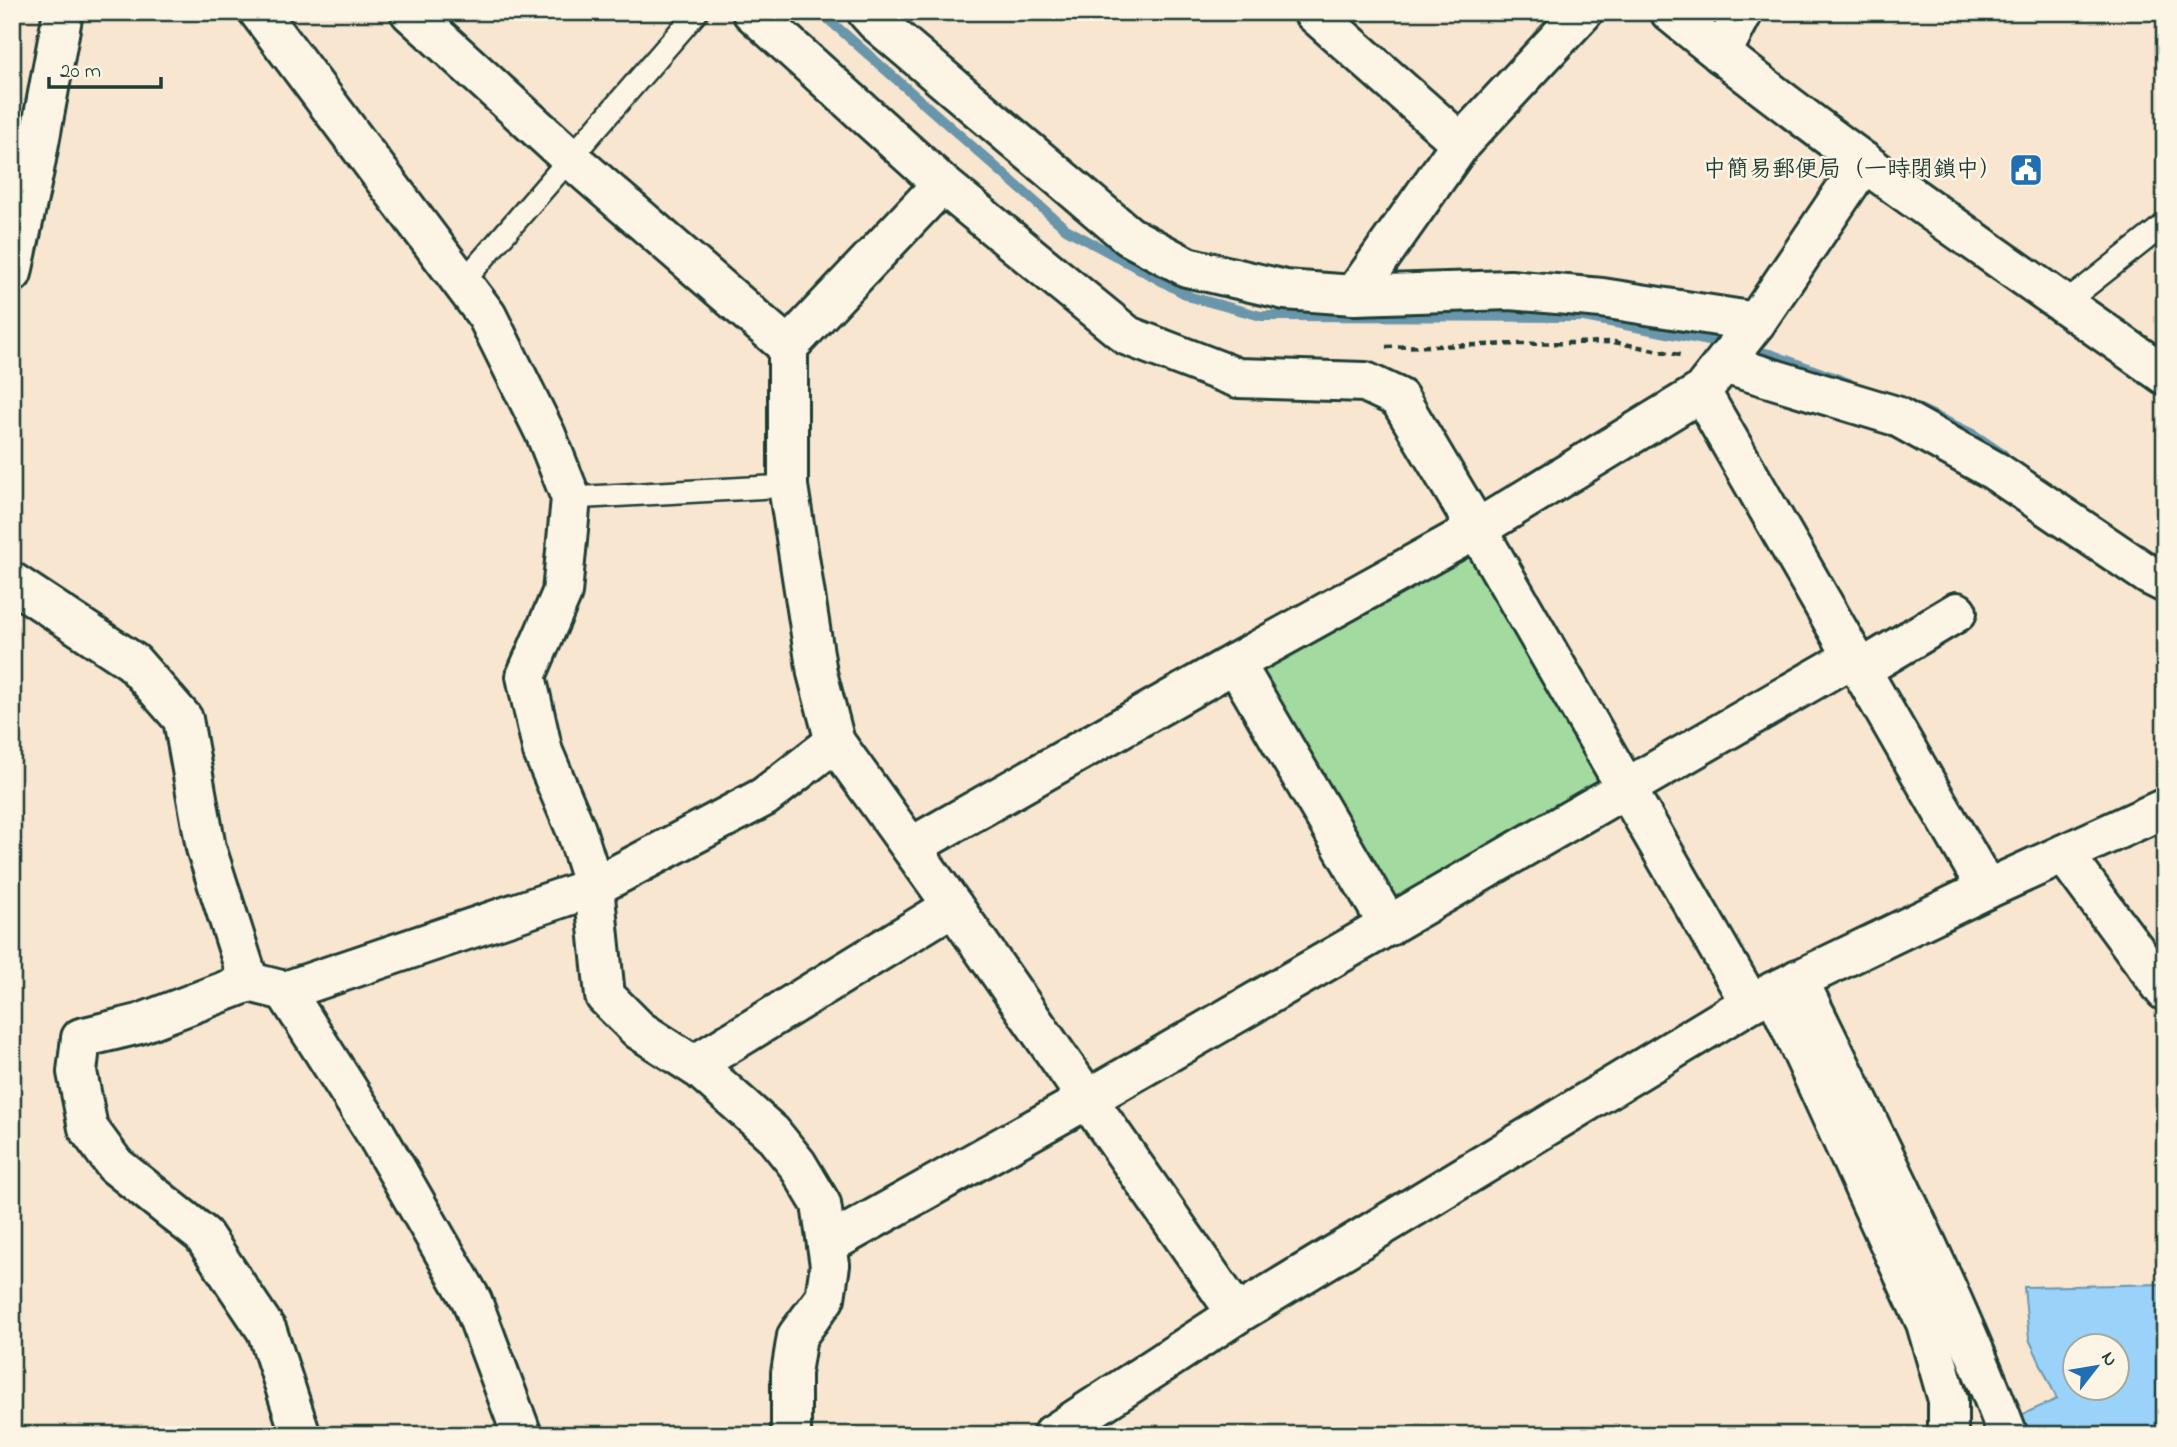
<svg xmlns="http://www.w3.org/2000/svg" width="2177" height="1447" viewBox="0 0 2177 1447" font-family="'Indie Flower','Klee One',sans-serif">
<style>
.green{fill:#a3da9f;stroke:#618c6a;stroke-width:2}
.water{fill:#9bd2fa;stroke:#6996ab;stroke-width:2;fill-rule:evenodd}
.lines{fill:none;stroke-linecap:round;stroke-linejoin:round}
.stream{stroke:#6996ab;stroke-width:10}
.lane-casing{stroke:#1f3d34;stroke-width:26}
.street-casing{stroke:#1f3d34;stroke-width:44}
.secondary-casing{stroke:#1f3d34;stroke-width:44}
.path{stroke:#1f3d34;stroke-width:4.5;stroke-dasharray:7 5;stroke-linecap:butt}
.lane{stroke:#fcf5e5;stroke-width:21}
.street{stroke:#fcf5e5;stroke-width:38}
.secondary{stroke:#fcf5e5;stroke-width:38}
.labels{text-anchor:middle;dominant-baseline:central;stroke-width:5;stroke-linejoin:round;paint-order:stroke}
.poi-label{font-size:23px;font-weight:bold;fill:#1f3d34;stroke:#fcf5e5;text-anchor:end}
</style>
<rect width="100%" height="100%" fill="#f8e6d0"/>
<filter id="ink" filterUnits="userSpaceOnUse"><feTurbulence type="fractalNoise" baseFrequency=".0143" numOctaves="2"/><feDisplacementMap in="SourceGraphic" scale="14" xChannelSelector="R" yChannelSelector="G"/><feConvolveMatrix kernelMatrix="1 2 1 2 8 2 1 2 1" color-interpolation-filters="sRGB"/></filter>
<g filter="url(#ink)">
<!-- green -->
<polygon class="green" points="1477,529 1626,788 1389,926 1235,663"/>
<!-- water -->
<path class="water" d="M2165,1284V1435H2027L2019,1416L2057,1399L2029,1339L2024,1287ZM2076,1346H2118V1388H2076Z"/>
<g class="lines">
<!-- stream -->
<g class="stream">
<polyline points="820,12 1066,229 1191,297 1261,316 1584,317 1730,345"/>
<polyline points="1745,348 1770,354 1849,383"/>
<polyline points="1920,409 1973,434 2004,455"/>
</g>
<defs>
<g id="lane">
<polyline points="462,283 697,12"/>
<polyline points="2064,304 2165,224"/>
<polyline points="571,498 788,486"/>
</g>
<g id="street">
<polyline points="259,12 487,316 546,435 571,498 562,593 526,676 543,752 576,830 594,887 605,996 639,1030 701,1070 772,1133 797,1164 821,1204 830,1265 825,1298 797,1336 791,1373 791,1435"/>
<polyline points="410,12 570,158 788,347 788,486 817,673 835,742 953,906 1237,1314"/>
<polyline points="752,12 942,184 1128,336 1238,378 1365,382 1399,398 1477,529 1750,1003"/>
<polyline points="867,12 876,22 1129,236 1187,267 1285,290 1354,295 1510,290 1602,298 1756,322"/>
<polyline points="1313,12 1461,143"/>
<polyline points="1721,54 1743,12"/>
<polyline points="12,273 34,170 63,12"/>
<polyline points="1354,295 1461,143 1583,12"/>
<polyline points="788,347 942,184"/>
<polyline points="1724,364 1896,416 1995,471 2149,575 2165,583"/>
<polyline points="1701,392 1987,889"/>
<polyline points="12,582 133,662 183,719 206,848 249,982"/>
<polyline points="1235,663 1389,926"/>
<polyline points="1860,670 1957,612"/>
<polyline points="911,847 1235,663 1477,529 1701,392 1756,322 1864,162"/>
<polyline points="2064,854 2165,991"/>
<path d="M1798,979C1871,1129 1948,1278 2008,1435"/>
<polyline points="285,991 376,1134 472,1301 522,1435"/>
<polyline points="1774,991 1926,1323 1948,1400 1948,1435"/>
<polyline points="694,1065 953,906"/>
<polyline points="827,1245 1086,1100 1853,657"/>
<polyline points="298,1435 300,1433 267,1331 203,1235 115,1165 88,1128 77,1072 81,1038 139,1024 249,982 285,991 594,887 764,797 835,742"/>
<polyline points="1052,1435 1237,1314 1750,1003 1987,889 2165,808"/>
</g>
<path id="secondary" d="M1670,12C1828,143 1998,257 2165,375"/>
</defs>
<!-- lane casing -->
<use href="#lane" class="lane-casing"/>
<!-- street casing -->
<use href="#street" class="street-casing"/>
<!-- secondary casing -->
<use href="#secondary" class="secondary-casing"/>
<!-- path -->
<polyline class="path" points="1386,347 1614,342 1680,355"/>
<!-- lane -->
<use href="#lane" class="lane"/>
<!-- street -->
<use href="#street" class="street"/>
<!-- secondary -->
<use href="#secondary" class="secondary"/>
</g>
</g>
<!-- icons -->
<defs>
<symbol id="civic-square" viewBox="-11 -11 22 22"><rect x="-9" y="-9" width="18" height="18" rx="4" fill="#1f6fb2" stroke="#fcf5e5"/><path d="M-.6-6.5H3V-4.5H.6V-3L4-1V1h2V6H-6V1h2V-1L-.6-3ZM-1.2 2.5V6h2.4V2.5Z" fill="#fff"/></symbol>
</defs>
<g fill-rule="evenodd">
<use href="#civic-square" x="2007" y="151" width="38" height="38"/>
</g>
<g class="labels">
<!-- poi labels -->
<g class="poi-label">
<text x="2002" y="170">中簡易郵便局（一時閉鎖中）</text>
</g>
</g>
<!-- margin -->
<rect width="2177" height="1447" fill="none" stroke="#fcf5e5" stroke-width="42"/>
<rect x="21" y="21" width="2135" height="1405" fill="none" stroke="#1f3d34" stroke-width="2.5" filter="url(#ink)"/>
<!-- north arrow -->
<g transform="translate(2096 1367) rotate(59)"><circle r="33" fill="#fcf5e5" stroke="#a4ab9e" stroke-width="2"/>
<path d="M0-5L12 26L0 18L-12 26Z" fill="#1f6fb2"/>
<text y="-10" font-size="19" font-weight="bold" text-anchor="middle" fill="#1f3d34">N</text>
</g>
<!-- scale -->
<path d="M49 77v10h112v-10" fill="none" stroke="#1f3d34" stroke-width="3.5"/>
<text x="60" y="77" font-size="21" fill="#1f3d34" stroke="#fcf5e5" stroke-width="5" paint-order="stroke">20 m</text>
</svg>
